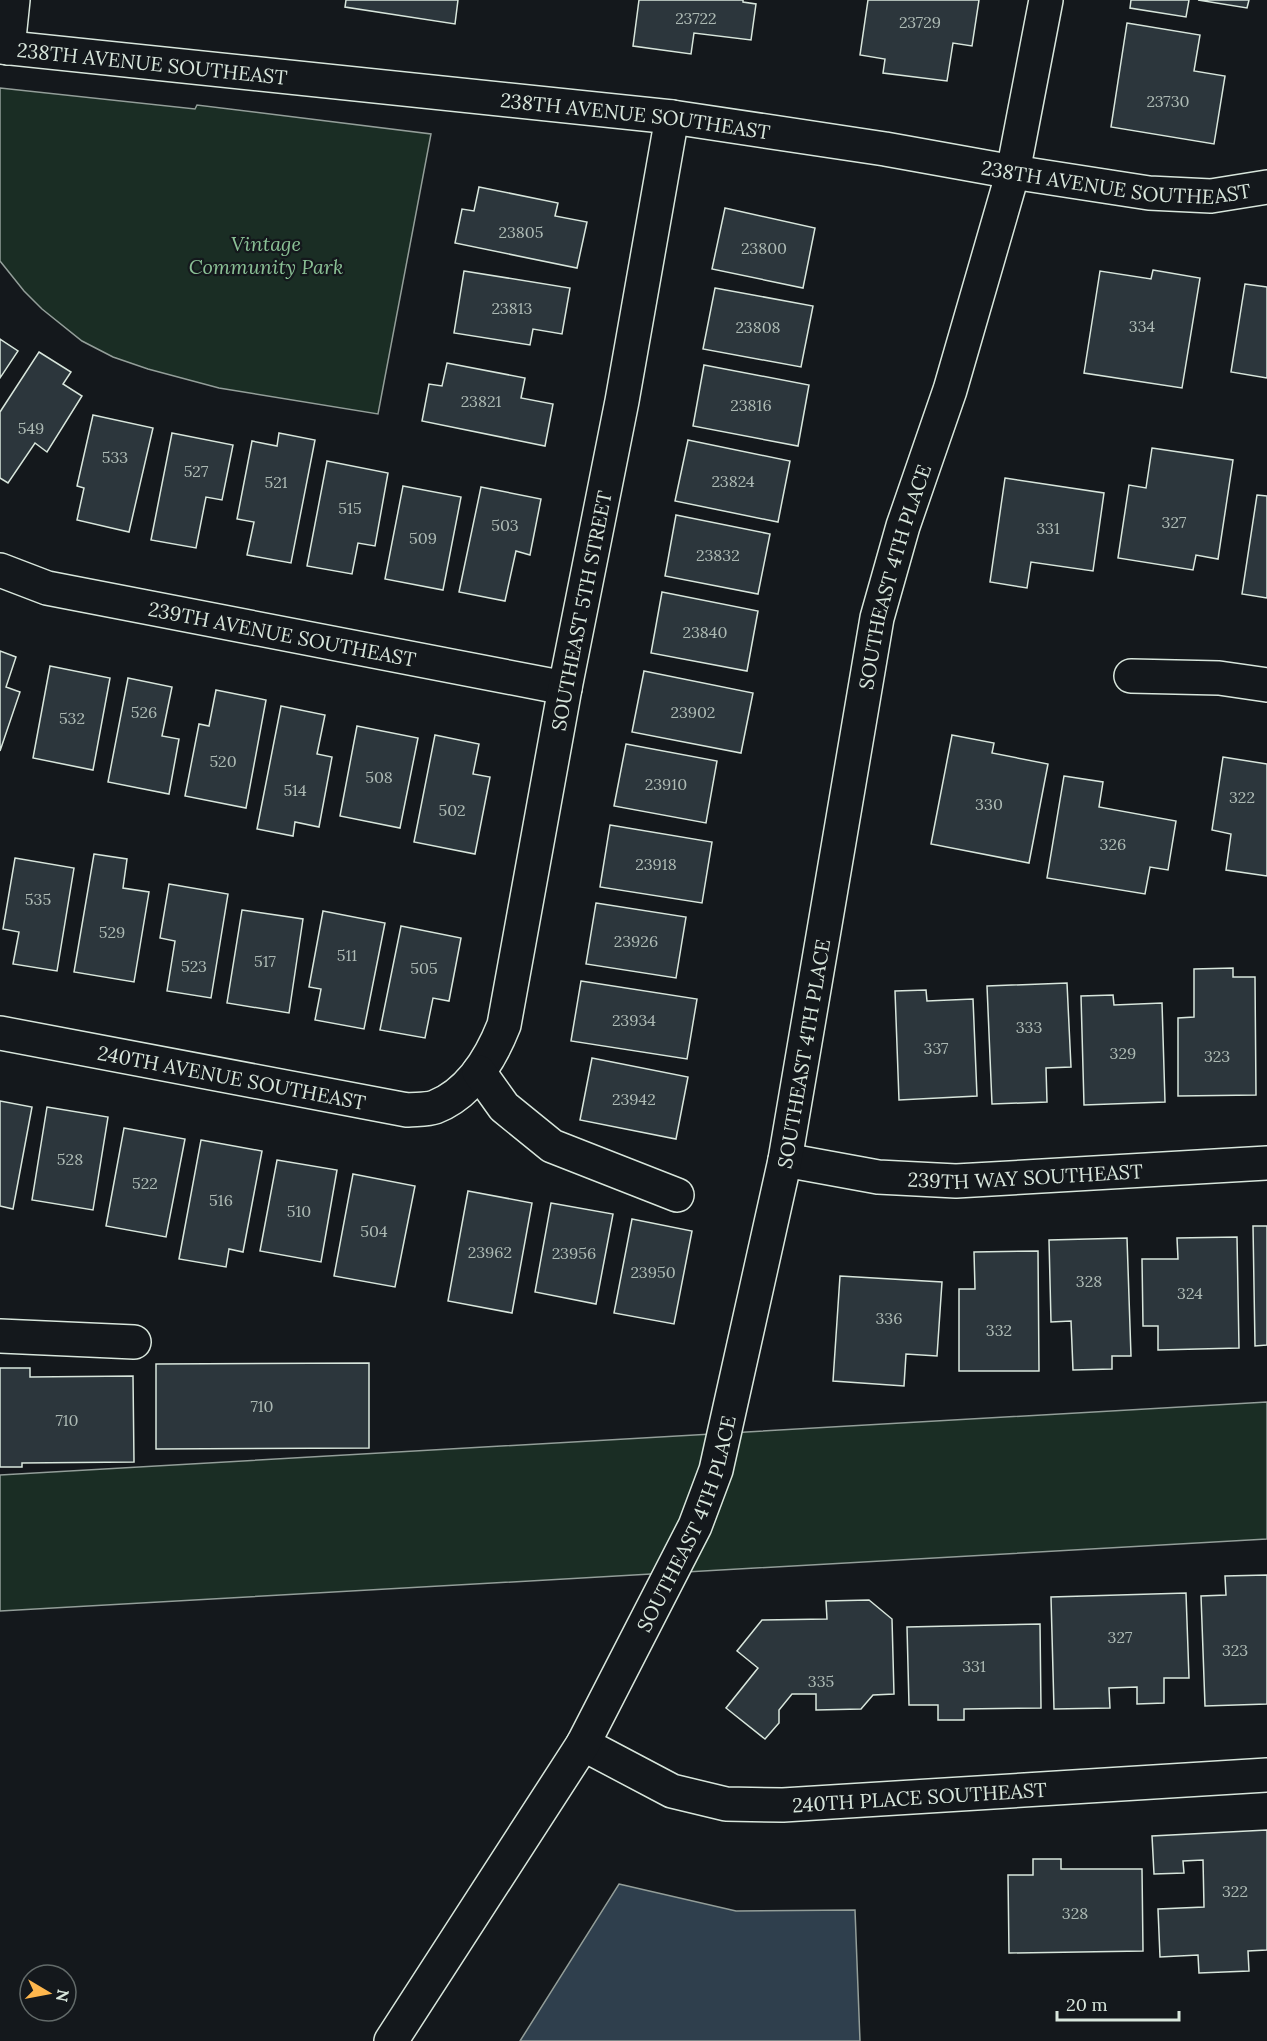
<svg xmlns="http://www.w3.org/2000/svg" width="1267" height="2041" viewBox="0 0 1267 2041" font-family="Lora,serif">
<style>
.green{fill:#1a2d24;stroke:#939e99;stroke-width:1.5}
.water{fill:#2f3f4d;stroke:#939e99;stroke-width:1.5}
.building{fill:#2c363c;stroke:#d8e6dc;stroke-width:1.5}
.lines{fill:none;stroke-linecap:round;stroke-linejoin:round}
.minor-casing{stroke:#d8e6dc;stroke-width:36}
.minor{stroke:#14181c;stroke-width:33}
.labels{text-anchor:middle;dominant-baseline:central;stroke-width:4.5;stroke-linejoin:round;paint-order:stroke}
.number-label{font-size:16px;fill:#adbab4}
.street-label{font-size:20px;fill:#d8e6dc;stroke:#14181c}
.park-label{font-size:20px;font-style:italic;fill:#8ac095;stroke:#14181c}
</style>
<rect width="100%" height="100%" fill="#14181c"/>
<!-- green -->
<g class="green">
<polygon points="0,88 195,109 197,105 431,134 378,414 219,388 148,369 113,357 82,341 42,309 24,291 0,261"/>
<polygon points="1267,1402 1267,1539 0,1611 0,1475"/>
</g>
<!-- water -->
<polygon class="water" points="619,1884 736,1911 855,1910 860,2041 520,2041"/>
<!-- building -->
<g class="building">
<polygon points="346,0 458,0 455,24 345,7"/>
<polygon points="639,0 743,0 743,2 756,4 751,40 694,33 691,54 633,46"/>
<polygon points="868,0 979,0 972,46 953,43 947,81 883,73 885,59 860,55"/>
<polygon points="1131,0 1189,0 1186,17 1130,8"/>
<polygon points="1198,0 1249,0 1247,8"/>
<polygon points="1127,23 1200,35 1194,71 1225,76 1214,144 1111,127"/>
<polygon points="479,187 558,203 555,216 587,222 577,268 455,243 462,209 474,211"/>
<polygon points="725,208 815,228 803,288 712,269"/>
<polygon points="1153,270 1200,278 1182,388 1084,373 1100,271 1151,279"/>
<polygon points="464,271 570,288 562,334 533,329 530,345 454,333"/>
<polygon points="1245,284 1267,287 1267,378 1231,372"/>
<polygon points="715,288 813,306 801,367 703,349"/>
<polygon points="0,339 18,351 0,378"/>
<polygon points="39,352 71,372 63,384 82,396 47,452 35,443 8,483 0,478 0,412"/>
<polygon points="447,363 525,378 521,398 553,404 545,446 422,421 429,384 442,386"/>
<polygon points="704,365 809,385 798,446 693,426"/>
<polygon points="93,415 153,428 129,532 77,520 84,488 77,486"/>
<polygon points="172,433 233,445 222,500 206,497 196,548 151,540"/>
<polygon points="279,433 315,440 291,563 247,555 254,522 237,519 252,441 277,446"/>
<polygon points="688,440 790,461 778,522 675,501"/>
<polygon points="1152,448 1233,460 1218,559 1196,555 1193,570 1118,558 1129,485 1146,488"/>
<polygon points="327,461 388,473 375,546 358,543 352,574 307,566"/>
<polygon points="1005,478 1104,493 1093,571 1031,562 1027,588 990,582"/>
<polygon points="403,486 461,497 443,590 385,579"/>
<polygon points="481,487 541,499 530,555 516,551 505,601 459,592"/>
<polygon points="1257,495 1267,496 1267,598 1242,594"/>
<polygon points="676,515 770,534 758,594 665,576"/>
<polygon points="662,592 758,611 747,671 651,653"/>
<polygon points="0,651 16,657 6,687 20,692 0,751"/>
<polygon points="50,666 110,678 93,770 33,758"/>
<polygon points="644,671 753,693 741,753 632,732"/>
<polygon points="128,678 172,687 162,736 179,739 169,794 108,782"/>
<polygon points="216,690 266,700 246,808 185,796 199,724 209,726"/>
<polygon points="281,706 325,715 317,754 332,757 319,827 295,822 293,836 257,829"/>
<polygon points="357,726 418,738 400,828 340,816"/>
<polygon points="435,735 479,744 473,774 490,777 475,854 414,842"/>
<polygon points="952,735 994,743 992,753 1048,764 1029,863 931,844"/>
<polygon points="626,744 717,761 706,823 614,806"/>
<polygon points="1223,757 1267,764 1267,876 1226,870 1231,834 1212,830"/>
<polygon points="1064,776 1103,782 1099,807 1176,821 1168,870 1150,867 1145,894 1047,878"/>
<polygon points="610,825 712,842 702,903 600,887"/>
<polygon points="94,854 127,859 123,888 149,892 134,982 74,972"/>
<polygon points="15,858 74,868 57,971 13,964 19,932 3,929"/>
<polygon points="169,884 228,894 211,998 167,991 175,941 160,938"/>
<polygon points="596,903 686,917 676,978 586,964"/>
<polygon points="242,910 303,919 289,1013 227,1003"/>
<polygon points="323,911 385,923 364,1029 315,1020 321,989 309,987"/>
<polygon points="401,926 461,938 449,1001 433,998 425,1038 380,1030"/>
<polygon points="1233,968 1233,977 1255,977 1256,1095 1178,1096 1178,1018 1194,1017 1194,969"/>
<polygon points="581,981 697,999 687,1059 571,1041"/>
<polygon points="1067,983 1071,1067 1046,1068 1047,1102 992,1104 987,986"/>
<polygon points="926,990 927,1001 973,999 977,1096 899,1100 895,991"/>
<polygon points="1113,995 1114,1005 1162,1003 1165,1102 1084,1105 1081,996"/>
<polygon points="592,1058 688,1077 676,1139 580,1120"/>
<polygon points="0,1101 32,1107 13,1209 0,1206"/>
<polygon points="47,1107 108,1117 93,1210 32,1200"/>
<polygon points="124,1128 185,1139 166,1237 106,1226"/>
<polygon points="201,1140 262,1151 243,1252 229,1249 226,1267 179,1259"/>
<polygon points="277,1160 337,1170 321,1262 260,1251"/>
<polygon points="353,1174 415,1186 395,1287 334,1276"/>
<polygon points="468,1191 532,1203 512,1313 448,1301"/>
<polygon points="551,1203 613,1214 596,1304 535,1292"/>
<polygon points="632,1219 692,1231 674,1324 614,1313"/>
<polygon points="1253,1226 1267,1226 1267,1345 1255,1346"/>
<polygon points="1237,1237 1239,1348 1158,1350 1158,1326 1143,1326 1142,1259 1178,1259 1177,1238"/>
<polygon points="1127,1238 1131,1356 1112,1356 1112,1369 1073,1370 1071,1321 1051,1322 1049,1240"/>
<polygon points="1038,1251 1039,1371 959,1371 959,1289 975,1289 974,1252"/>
<polygon points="840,1276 942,1282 937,1356 906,1354 904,1386 833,1381"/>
<polygon points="369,1363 369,1448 156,1449 156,1364"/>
<polygon points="0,1368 30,1368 30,1377 133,1376 134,1462 22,1463 22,1467 0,1467"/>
<polygon points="1267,1575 1267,1704 1205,1706 1201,1596 1226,1595 1225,1576"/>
<polygon points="1186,1593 1189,1678 1164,1678 1164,1703 1137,1704 1137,1687 1109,1688 1110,1708 1054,1709 1051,1597"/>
<polygon points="869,1600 892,1619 894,1694 873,1695 861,1709 816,1710 816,1694 792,1694 779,1710 779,1723 765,1739 726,1708 758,1668 737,1651 762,1620 827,1619 826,1601"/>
<polygon points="1040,1624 1041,1708 964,1709 964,1720 938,1720 938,1705 909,1705 907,1627"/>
<polygon points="1267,1830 1267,1950 1248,1951 1249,1971 1199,1973 1198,1955 1160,1957 1158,1909 1204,1907 1203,1860 1183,1861 1184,1873 1154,1874 1152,1836"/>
<polygon points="1033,1859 1061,1859 1061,1869 1142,1869 1143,1951 1009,1953 1008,1875 1033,1875"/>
</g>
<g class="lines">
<defs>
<g id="minor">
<path id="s1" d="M0,47L672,117L885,149L1013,172L1149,193L1211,196L1267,187"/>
<polyline points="8,48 13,0"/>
<path id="s2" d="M0,570L47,588L565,688"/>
<polyline points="1131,676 1219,678 1267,685"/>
<path id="s3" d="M0,1033L407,1110C416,1109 427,1110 435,1107C470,1093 491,1058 504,1025L565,688L622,401L672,117"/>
<polyline points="479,1072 504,1107 552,1146 677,1195"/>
<path id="s4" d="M785,1160L878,1177L956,1181L1267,1163"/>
<polyline points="0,1336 134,1342"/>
<path id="s5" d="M583,1744L672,1791L726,1804L783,1805L1267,1775"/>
<path id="s6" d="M391,2041L583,1744L695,1526L716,1470L785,1160L877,618L903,526L950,390L1013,172L1046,0"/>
</g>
</defs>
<!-- minor casing -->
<use href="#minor" class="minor-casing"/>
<!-- minor -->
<use href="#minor" class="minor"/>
</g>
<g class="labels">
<!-- number labels -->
<g class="number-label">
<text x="696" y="18">23722</text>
<text x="920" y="22">23729</text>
<text x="1168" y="101">23730</text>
<text x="521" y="232">23805</text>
<text x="764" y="248">23800</text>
<text x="512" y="308">23813</text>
<text x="1142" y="326">334</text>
<text x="758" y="327">23808</text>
<text x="481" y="401">23821</text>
<text x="751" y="405">23816</text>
<text x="31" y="428">549</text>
<text x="115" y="457">533</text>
<text x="196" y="471">527</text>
<text x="733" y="481">23824</text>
<text x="276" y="482">521</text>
<text x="350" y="508">515</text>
<text x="1174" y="522">327</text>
<text x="505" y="525">503</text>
<text x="1048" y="528">331</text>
<text x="423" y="538">509</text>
<text x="718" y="555">23832</text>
<text x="705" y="632">23840</text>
<text x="144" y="712">526</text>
<text x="693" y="712">23902</text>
<text x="72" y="718">532</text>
<text x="223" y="761">520</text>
<text x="379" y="777">508</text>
<text x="666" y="784">23910</text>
<text x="295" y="790">514</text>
<text x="1242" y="797">322</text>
<text x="989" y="804">330</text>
<text x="452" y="810">502</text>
<text x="1113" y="844">326</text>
<text x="656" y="864">23918</text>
<text x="38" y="899">535</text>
<text x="112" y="932">529</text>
<text x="636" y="941">23926</text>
<text x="347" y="955">511</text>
<text x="265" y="961">517</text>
<text x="194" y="966">523</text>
<text x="424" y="968">505</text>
<text x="634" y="1020">23934</text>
<text x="1029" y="1027">333</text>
<text x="936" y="1048">337</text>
<text x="1123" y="1053">329</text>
<text x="1217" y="1056">323</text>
<text x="634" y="1099">23942</text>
<text x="70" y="1159">528</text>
<text x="145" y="1183">522</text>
<text x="221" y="1200">516</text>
<text x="299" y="1211">510</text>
<text x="374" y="1231">504</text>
<text x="490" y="1252">23962</text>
<text x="574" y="1253">23956</text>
<text x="653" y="1272">23950</text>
<text x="1089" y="1281">328</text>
<text x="1190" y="1293">324</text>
<text x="889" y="1318">336</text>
<text x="999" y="1330">332</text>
<text x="262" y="1406">710</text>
<text x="67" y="1420">710</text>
<text x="1120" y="1637">327</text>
<text x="1235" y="1650">323</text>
<text x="974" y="1666">331</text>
<text x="821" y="1681">335</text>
<text x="1235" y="1891">322</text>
<text x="1075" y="1913">328</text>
</g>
<!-- street labels -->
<g class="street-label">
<text stroke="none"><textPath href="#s1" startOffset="153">238TH AVENUE SOUTHEAST</textPath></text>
<text stroke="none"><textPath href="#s1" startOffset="639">238TH AVENUE SOUTHEAST</textPath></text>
<text stroke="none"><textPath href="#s1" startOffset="1125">238TH AVENUE SOUTHEAST</textPath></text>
<text stroke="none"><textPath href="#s6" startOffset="1570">SOUTHEAST 4TH PLACE</textPath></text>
<text stroke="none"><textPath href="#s3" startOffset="974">SOUTHEAST 5TH STREET</textPath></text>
<text stroke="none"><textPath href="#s2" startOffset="290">239TH AVENUE SOUTHEAST</textPath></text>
<text stroke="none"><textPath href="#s6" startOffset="1084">SOUTHEAST 4TH PLACE</textPath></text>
<text stroke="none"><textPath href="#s3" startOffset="236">240TH AVENUE SOUTHEAST</textPath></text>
<text stroke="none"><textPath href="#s4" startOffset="242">239TH WAY SOUTHEAST</textPath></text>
<text stroke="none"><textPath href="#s6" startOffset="598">SOUTHEAST 4TH PLACE</textPath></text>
<text stroke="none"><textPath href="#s5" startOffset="350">240TH PLACE SOUTHEAST</textPath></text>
</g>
<!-- park labels -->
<g class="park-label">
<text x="266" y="243">Vintage<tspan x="266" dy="23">Community Park</tspan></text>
</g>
</g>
<!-- north arrow -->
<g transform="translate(48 1993) rotate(100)"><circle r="28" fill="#14181c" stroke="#626a69" stroke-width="1.5"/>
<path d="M0-4.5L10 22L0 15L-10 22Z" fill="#ffb74d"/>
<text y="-9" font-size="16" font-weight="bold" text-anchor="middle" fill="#d8e6dc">N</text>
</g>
<!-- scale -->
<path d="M1057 2011v9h122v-9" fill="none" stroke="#d8e6dc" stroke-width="3"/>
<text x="1066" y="2011" font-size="18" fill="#d8e6dc" stroke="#14181c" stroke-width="4.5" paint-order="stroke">20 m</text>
</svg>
